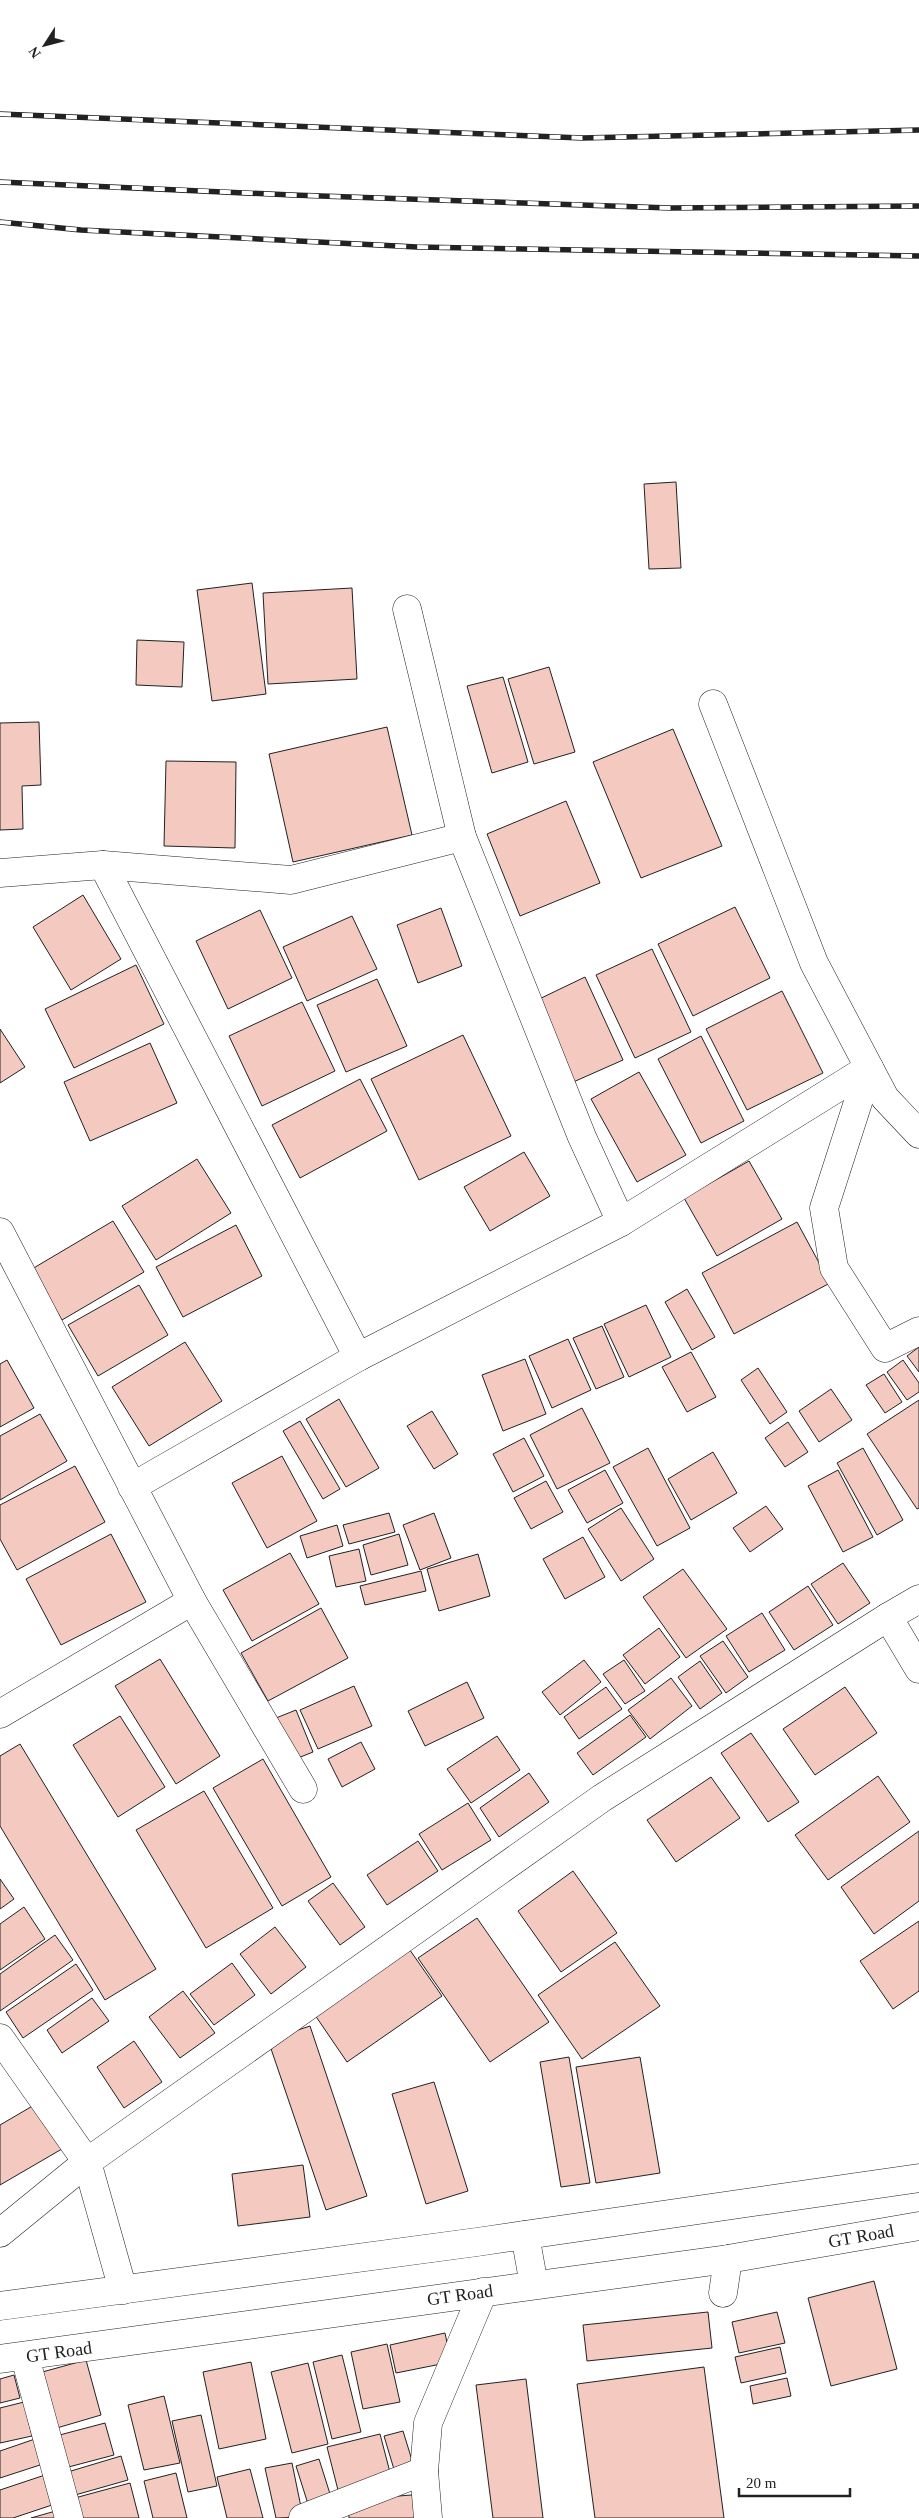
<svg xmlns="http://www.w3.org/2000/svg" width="919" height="2518" viewBox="0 0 919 2518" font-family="'Times New Roman',serif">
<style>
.building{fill:#f3c9c0;stroke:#222}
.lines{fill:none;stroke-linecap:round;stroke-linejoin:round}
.minor-casing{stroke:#222;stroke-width:29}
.secondary-casing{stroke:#222;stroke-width:29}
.minor{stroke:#fff;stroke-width:28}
.secondary{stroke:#fff;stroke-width:28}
.rail-casing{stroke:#222;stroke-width:5.5}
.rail{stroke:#fff;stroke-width:4;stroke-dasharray:11;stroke-linecap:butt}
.labels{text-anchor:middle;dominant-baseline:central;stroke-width:4;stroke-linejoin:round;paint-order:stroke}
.street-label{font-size:18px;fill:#222;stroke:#fff}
</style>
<rect width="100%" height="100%" fill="#fff"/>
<!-- building -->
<g class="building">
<polygon points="676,482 681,568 649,569 644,484"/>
<polygon points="252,583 266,694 212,701 197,590"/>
<polygon points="352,588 357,679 268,684 263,593"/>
<polygon points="137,640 184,642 182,687 136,685"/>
<polygon points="549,667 575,752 534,764 508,679"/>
<polygon points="503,677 528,762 492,773 467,686"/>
<polygon points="39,722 41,785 22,786 23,829 0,830 0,723"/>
<polygon points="387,727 412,835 293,862 269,754"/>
<polygon points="673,729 722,846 641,878 593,762"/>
<polygon points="166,761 236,762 235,848 164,846"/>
<polygon points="566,801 600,883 520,916 487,834"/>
<polygon points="83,895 121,959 71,990 33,927"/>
<polygon points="735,907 770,978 693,1016 658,944"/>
<polygon points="441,908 462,966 418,983 397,925"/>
<polygon points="260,910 292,978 228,1009 196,941"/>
<polygon points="352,916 377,969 307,1001 283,947"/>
<polygon points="652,949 691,1032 635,1058 596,975"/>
<polygon points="136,965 164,1024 74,1068 45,1009"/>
<polygon points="585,977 623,1060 571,1083 533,1002"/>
<polygon points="377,979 407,1046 346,1072 317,1005"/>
<polygon points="782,991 823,1073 747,1110 706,1029"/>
<polygon points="302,1002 335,1071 262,1106 229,1036"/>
<polygon points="0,1029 25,1067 0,1083"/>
<polygon points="463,1035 511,1136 419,1180 371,1079"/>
<polygon points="701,1036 744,1121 701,1143 658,1059"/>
<polygon points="150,1043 177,1103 90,1141 64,1082"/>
<polygon points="639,1072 686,1155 637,1182 591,1099"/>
<polygon points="360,1079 387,1131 300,1178 272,1125"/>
<polygon points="524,1152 550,1196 490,1231 464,1187"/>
<polygon points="197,1159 231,1213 156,1260 122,1206"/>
<polygon points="749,1161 782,1219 717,1256 684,1198"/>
<polygon points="113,1221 144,1272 62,1320 32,1269"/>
<polygon points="797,1222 830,1283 734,1334 702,1273"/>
<polygon points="236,1225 262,1276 183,1317 156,1267"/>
<polygon points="139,1285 168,1335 98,1376 68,1325"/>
<polygon points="687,1289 715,1337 692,1350 665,1302"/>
<polygon points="646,1305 671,1357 629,1377 604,1324"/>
<polygon points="602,1326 624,1377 596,1389 573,1338"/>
<polygon points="568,1339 591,1390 552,1408 529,1356"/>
<polygon points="185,1342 222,1401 149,1446 112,1387"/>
<polygon points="919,1347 919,1372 907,1356"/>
<polygon points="691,1352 716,1397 687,1412 662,1367"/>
<polygon points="525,1359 546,1414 503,1431 482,1375"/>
<polygon points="7,1360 34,1408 0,1427 0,1364"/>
<polygon points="903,1360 919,1383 919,1392 907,1400 887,1372"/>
<polygon points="758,1368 787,1412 770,1424 741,1380"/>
<polygon points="884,1374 902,1402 885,1413 866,1385"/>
<polygon points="831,1389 852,1420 819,1442 799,1411"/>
<polygon points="339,1399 379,1468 346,1487 306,1419"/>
<polygon points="919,1400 919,1508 917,1509 867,1434"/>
<polygon points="582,1408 610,1463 557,1489 530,1435"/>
<polygon points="432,1411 458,1454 434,1469 407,1426"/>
<polygon points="40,1414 67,1461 0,1500 0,1436"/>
<polygon points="300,1421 340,1489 323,1499 283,1431"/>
<polygon points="788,1422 808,1452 785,1467 765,1438"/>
<polygon points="524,1438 544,1476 513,1492 493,1454"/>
<polygon points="648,1448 690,1528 657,1546 613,1467"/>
<polygon points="863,1448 903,1520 877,1535 837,1463"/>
<polygon points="713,1452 737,1493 691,1520 668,1479"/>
<polygon points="282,1456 317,1521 267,1548 232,1483"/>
<polygon points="75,1466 105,1522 17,1570 0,1539 0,1505"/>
<polygon points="605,1470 623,1503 587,1523 568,1490"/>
<polygon points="838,1470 873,1537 843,1552 808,1486"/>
<polygon points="546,1481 563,1512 531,1529 514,1498"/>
<polygon points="766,1506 783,1529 750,1552 733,1528"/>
<polygon points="621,1508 654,1559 621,1581 588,1529"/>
<polygon points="389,1513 395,1532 349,1544 343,1525"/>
<polygon points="434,1513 451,1558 420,1570 403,1525"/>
<polygon points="337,1525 343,1546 307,1558 300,1536"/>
<polygon points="111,1534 146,1602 61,1645 26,1579"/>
<polygon points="399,1534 408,1565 371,1575 363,1545"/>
<polygon points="583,1537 605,1577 565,1599 543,1559"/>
<polygon points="359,1549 366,1581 336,1587 329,1556"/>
<polygon points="290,1553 319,1604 252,1641 223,1590"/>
<polygon points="478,1554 490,1596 439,1611 427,1569"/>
<polygon points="843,1563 870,1603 838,1624 811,1584"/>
<polygon points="683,1569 727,1629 686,1658 643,1597"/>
<polygon points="421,1571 426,1591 365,1605 360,1586"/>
<polygon points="808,1586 833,1625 794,1650 769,1612"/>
<polygon points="321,1608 348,1658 268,1701 241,1653"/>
<polygon points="762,1613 785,1650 749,1672 726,1636"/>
<polygon points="659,1628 680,1657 645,1684 623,1655"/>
<polygon points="723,1641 748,1677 726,1693 700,1656"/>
<polygon points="160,1659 220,1756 176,1784 115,1686"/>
<polygon points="584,1660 601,1682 560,1715 542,1692"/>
<polygon points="624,1660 645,1691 625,1704 603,1674"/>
<polygon points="700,1661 722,1693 700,1709 678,1677"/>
<polygon points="671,1678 692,1706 650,1739 628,1710"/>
<polygon points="467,1682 484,1718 425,1746 408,1711"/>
<polygon points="354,1686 372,1726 318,1749 300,1710"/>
<polygon points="606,1687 622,1709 579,1739 564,1717"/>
<polygon points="845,1687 877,1733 815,1775 783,1729"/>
<polygon points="296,1710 313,1752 288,1762 271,1720"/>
<polygon points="630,1715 646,1737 593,1775 577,1753"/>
<polygon points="120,1716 165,1787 118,1817 73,1745"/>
<polygon points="751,1733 799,1802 768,1822 721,1753"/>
<polygon points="497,1736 520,1770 471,1803 447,1769"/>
<polygon points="361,1742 375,1769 342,1787 328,1759"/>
<polygon points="20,1744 156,1969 105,2000 0,1826 0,1756"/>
<polygon points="263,1759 331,1877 282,1906 213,1788"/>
<polygon points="529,1773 549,1802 499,1837 480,1808"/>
<polygon points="878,1776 910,1822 828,1880 795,1835"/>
<polygon points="711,1777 740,1818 676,1862 647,1820"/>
<polygon points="204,1791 273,1908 206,1948 136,1830"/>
<polygon points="468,1803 491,1840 442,1870 419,1834"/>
<polygon points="919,1831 919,1901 874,1934 841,1887"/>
<polygon points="418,1841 438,1871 387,1905 367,1875"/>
<polygon points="573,1871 617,1933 561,1972 518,1911"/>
<polygon points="0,1879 14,1899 0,1909"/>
<polygon points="333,1883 365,1927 340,1945 308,1901"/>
<polygon points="24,1907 45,1939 0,1970 0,1924"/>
<polygon points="477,1918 549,2022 490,2062 418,1958"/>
<polygon points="919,1921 919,1991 893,2009 860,1961"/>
<polygon points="275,1927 306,1967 271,1994 240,1954"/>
<polygon points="398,1933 442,1996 347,2062 304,1999"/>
<polygon points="55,1935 73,1960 0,2011 0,1974"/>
<polygon points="615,1942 660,2006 582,2059 538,1995"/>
<polygon points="232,1963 255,1995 214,2025 190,1994"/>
<polygon points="76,1964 93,1990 23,2038 6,2012"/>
<polygon points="183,1991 215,2033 180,2058 149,2017"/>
<polygon points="92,1998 109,2021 62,2053 47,2030"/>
<polygon points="310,2026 367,2196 326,2210 268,2040"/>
<polygon points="134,2041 162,2082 124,2108 97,2067"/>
<polygon points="569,2057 590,2183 561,2187 540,2062"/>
<polygon points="640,2057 660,2173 596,2183 576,2067"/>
<polygon points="434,2082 468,2191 426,2204 392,2094"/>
<polygon points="41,2101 67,2146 0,2185 0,2125"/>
<polygon points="303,2165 310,2217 238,2226 232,2174"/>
<polygon points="874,2281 897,2369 831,2386 808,2298"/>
<polygon points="708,2312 712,2348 587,2361 583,2325"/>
<polygon points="777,2312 785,2343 739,2353 732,2322"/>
<polygon points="445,2333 451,2362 396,2373 390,2345"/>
<polygon points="387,2344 400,2402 363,2409 351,2352"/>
<polygon points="780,2347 786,2373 741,2383 735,2357"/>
<polygon points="342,2355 361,2432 332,2439 313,2362"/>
<polygon points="86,2360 101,2415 50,2430 35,2374"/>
<polygon points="251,2362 266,2439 219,2449 203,2372"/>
<polygon points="308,2363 328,2444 292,2453 271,2372"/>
<polygon points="704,2367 724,2518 595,2518 577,2384"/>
<polygon points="14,2375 20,2398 0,2403 0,2379"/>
<polygon points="787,2378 791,2396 753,2404 750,2386"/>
<polygon points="526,2379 543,2518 493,2518 476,2385"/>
<polygon points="164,2396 180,2463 144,2470 128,2405"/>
<polygon points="24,2402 32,2436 0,2443 0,2408"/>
<polygon points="201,2415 217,2486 188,2492 172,2421"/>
<polygon points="105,2423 114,2455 61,2469 52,2437"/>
<polygon points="403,2431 415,2470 396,2476 384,2436"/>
<polygon points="380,2434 392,2480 339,2494 327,2447"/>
<polygon points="35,2439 43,2464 0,2478 0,2451"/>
<polygon points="121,2456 128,2480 68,2497 61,2474"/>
<polygon points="319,2459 331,2497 308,2504 296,2466"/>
<polygon points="292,2463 303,2517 276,2518 265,2468"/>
<polygon points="250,2469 263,2518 227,2518 217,2477"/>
<polygon points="176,2473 187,2518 153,2518 144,2481"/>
<polygon points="45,2475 55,2504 13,2518 0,2518 0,2490"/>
<polygon points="130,2483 139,2518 77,2518 71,2499"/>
<polygon points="424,2494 426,2518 349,2518 348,2500"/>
<polygon points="59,2510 61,2518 31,2518"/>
</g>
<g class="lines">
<defs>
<g id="minor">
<polyline points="407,609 462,837 582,1137 621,1222"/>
<polyline points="713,704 814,963 885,1098 919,1134"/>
<polyline points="103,865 358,1357"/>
<polyline points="0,873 103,865 291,880 462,837"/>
<polyline points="869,1068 824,1208 834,1268 885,1348 919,1331"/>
<polyline points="0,1232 192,1601 303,1789"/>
<polyline points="132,1487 358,1357 621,1222 869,1068"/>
<polyline points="888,1617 919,1599"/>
<polyline points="0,1714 192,1601"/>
<polyline points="0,2038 87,2162 123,2290"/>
<polyline points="0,2233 87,2162 602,1798 888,1617 919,1669"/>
<polyline points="525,2235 534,2285"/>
<polyline points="723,2293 728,2259"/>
<polyline points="25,2357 69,2518"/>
<polyline points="303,2518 424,2471"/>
<polyline points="428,2518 424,2471 428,2423 483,2292"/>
</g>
<g id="secondary">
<polyline points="0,2306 477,2242 919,2178"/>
<polyline points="0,2359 728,2259 919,2226"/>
</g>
</defs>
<!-- minor casing -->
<use href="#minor" class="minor-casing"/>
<!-- secondary casing -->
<use href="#secondary" class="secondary-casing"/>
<!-- minor -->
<use href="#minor" class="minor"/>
<!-- secondary -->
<use href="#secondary" class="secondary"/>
<defs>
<g id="rail">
<polyline points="0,114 582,138 919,130"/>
<polyline points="0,182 292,195 670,208 919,206"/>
<polyline points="0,222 81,230 417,247 919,256"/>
</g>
</defs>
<!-- rail casing -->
<use href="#rail" class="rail-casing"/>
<!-- rail -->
<use href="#rail" class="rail"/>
</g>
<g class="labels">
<!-- street labels -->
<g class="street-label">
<text transform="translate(861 2236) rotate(-10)">GT Road</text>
<text transform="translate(460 2295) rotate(-8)">GT Road</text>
<text transform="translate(59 2352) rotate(-8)">GT Road</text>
</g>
</g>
<!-- north arrow -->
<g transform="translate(45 45) rotate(234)" stroke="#ffffff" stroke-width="4" paint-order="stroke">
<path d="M0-4L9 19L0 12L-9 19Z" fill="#222222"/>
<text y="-8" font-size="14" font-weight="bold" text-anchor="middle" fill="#222222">N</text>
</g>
<!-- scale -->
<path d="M739 2488v8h111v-8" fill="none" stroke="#222222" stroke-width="2.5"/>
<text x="746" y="2488" font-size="15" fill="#222222" stroke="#ffffff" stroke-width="4" paint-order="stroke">20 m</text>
</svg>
